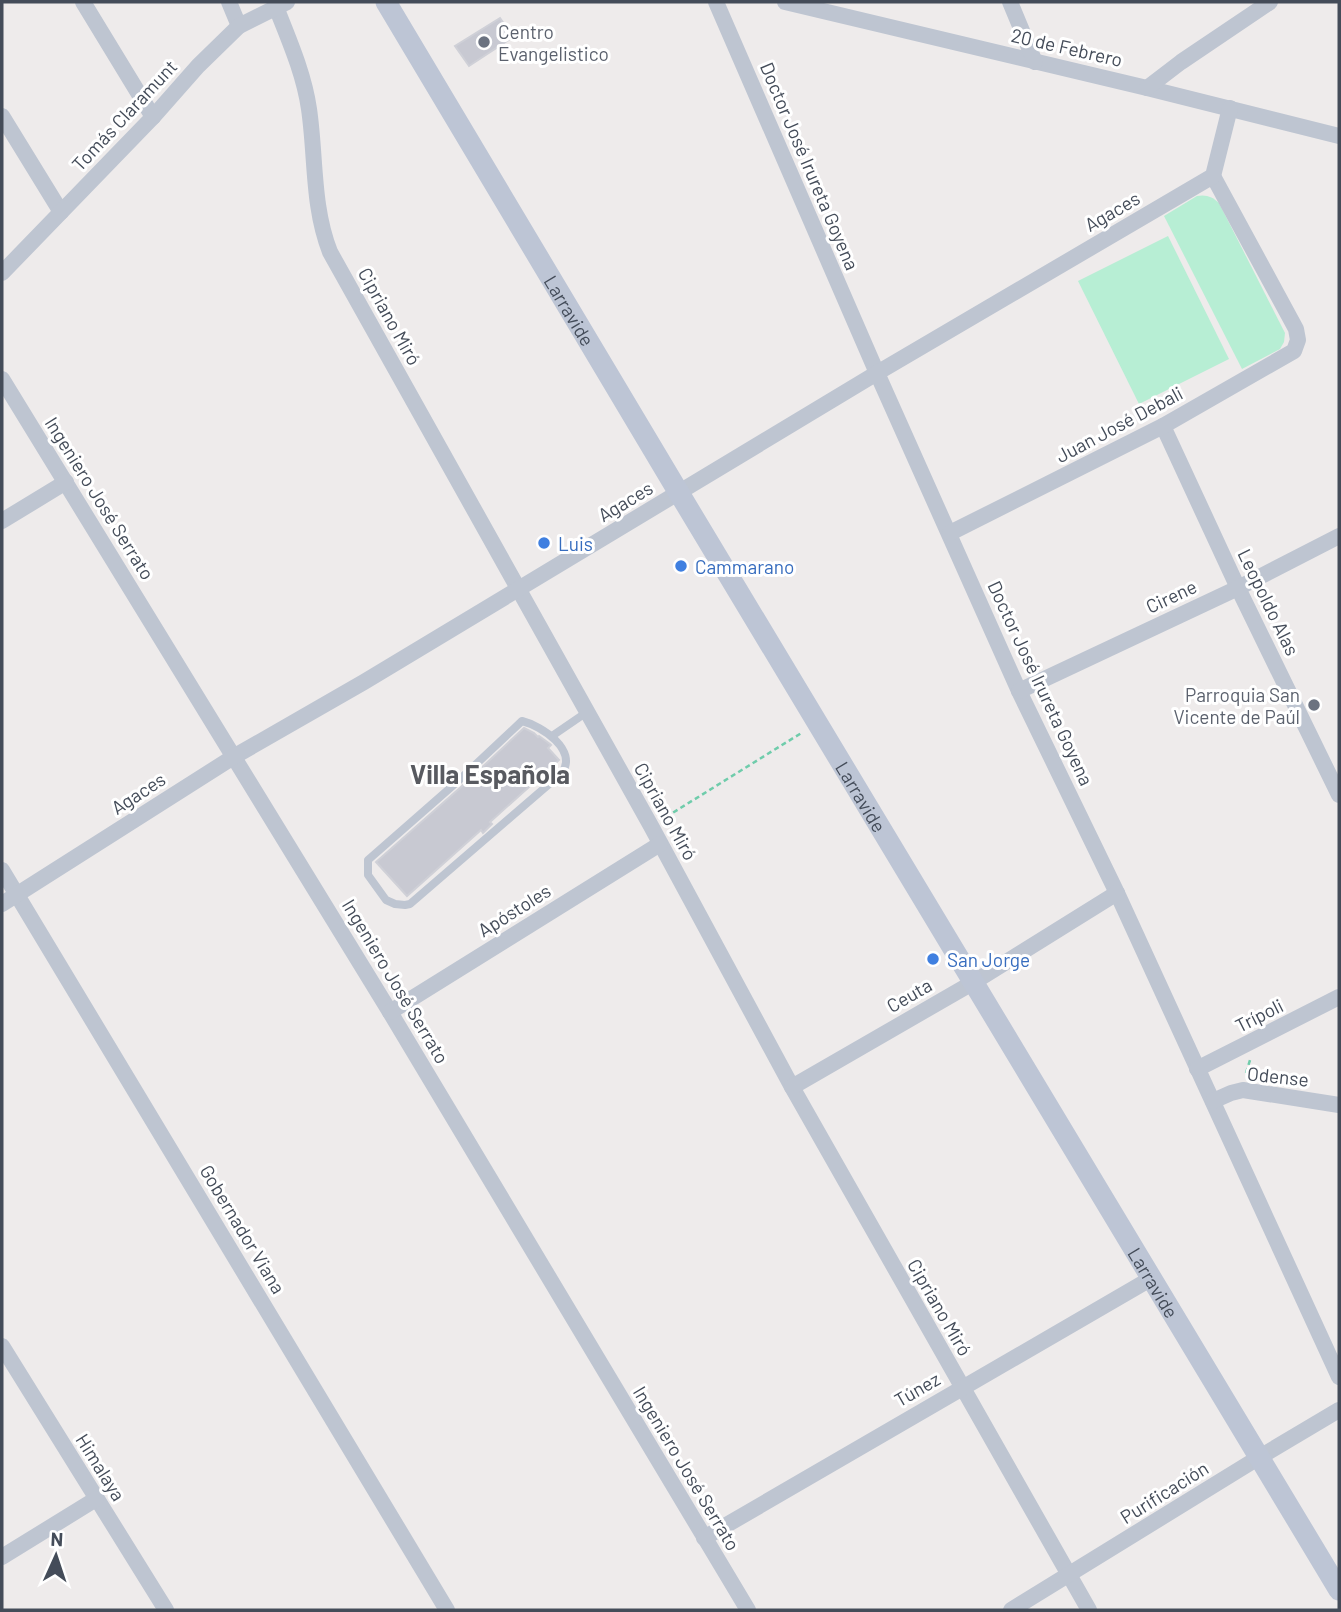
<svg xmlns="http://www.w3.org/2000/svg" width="1341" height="1612" viewBox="0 0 1341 1612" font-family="Barlow,sans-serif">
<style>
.green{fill:#b7eed4}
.building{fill:#c8c9d2;stroke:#cfd0d7;stroke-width:2}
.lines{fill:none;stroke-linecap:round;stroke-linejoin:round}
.path{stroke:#6fccab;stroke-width:2.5;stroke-dasharray:5 3.5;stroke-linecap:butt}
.lane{stroke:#bec5d1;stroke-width:8}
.street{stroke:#bec5d1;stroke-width:16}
.secondary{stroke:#bdc5d5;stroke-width:21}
.worship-dot{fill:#6b7280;stroke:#fff;stroke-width:2.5}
.shop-dot{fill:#3f7fe0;stroke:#fff;stroke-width:2.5}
.labels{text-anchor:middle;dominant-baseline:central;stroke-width:6;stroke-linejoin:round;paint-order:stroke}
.worship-label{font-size:19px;fill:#5b616d;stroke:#fff;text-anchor:start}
.street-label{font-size:19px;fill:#444c59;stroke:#fff}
.shop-label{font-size:19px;fill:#366cbe;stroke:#fff;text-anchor:start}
.district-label{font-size:26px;font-weight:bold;fill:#585a60;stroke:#fff}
</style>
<rect width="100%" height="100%" fill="#eeebeb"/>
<!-- green -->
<g class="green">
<path d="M1197,196C1206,194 1213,197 1219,203L1285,333L1284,342L1280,349L1242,369L1164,216Z"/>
<polygon points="1168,236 1229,359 1139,404 1078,281"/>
</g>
<!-- building -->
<g class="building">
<polygon points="500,18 513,37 469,66 455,46"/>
<polygon points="524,728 534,733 538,737 539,736 550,744 551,745 548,748 559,760 490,822 492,824 483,833 481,830 407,896 376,862 461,787"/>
</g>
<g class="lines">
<!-- path -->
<g class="path">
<polyline points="666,817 803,732"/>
<polyline points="1246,1073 1250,1060"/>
</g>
<!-- lane -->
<g class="lane">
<path d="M522,721C542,726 578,750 562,773L410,904L405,905L395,904L386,900L368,875V860L457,782Z"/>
<polyline points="552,736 587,712"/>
</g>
<!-- street -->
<g class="street">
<polyline points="83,2 153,117"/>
<polyline points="229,2 239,26"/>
<polyline points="716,2 877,373 1019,691 1117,893 1339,1377"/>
<polyline points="785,2 1147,88 1339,136"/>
<polyline points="1010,2 1035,62"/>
<path d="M276,7C289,40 304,74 309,109C316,157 312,206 330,252L651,826L792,1087L1089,1610"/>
<polyline points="1147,88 1181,62 1270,2"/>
<polyline points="2,116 61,212"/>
<polyline points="2,273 153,117 198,66 239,26 287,2"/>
<polyline points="2,379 390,1012 748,1610"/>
<polyline points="1163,426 1238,588 1339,795"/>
<polyline points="2,521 66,482"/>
<polyline points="950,533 1163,426 1294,351 1298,340 1296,329 1213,176"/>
<polyline points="1019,691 1238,588 1339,536"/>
<polyline points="2,870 447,1610"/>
<polyline points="2,904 235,756 364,682 877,373 1213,176 1230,108"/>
<polyline points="390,1012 660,844"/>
<polyline points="1197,1069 1339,997"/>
<polyline points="792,1087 974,982 1117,893"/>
<polyline points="1213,1101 1231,1093 1243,1090 1339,1105"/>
<polyline points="2,1346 166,1610"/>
<polyline points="704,1538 1152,1278"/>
<polyline points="2,1557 96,1499"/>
<polyline points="1011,1610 1258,1458 1339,1410"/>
</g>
<!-- secondary -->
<path class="secondary" id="s1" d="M386,2L679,493L1339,1590"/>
</g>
<!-- markers -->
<g class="worship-dot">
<circle cx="484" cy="42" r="7"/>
<circle cx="1314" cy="705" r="7"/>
</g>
<g class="shop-dot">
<circle cx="544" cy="543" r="7"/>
<circle cx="681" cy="566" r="7"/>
<circle cx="933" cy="959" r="7"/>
</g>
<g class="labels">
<!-- worship labels -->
<g class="worship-label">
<text x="498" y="31">Centro<tspan x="498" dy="22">Evangelistico</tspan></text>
<text x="1300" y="694" text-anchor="end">Parroquia San<tspan x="1300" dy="22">Vicente de Paúl</tspan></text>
</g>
<!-- street labels -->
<g class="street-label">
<text transform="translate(1067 47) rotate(13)">20 de Febrero</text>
<text transform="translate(124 115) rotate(-47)">Tomás Claramunt</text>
<text transform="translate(810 166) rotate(67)">Doctor José Irureta Goyena</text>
<text transform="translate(1112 211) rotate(-30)">Agaces</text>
<text stroke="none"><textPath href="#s1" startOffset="359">Larravide</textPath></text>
<text transform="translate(390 316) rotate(61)">Cipriano Miró</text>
<text transform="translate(1119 424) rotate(-28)">Juan José Debali</text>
<text transform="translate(100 498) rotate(58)">Ingeniero José Serrato</text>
<text transform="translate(625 501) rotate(-31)">Agaces</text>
<text transform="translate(1171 596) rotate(-25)">Cirene</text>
<text transform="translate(1269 602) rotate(64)">Leopoldo Alas</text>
<text transform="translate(1041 683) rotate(65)">Doctor José Irureta Goyena</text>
<text transform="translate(138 793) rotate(-33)">Agaces</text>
<text stroke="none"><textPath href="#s1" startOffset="926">Larravide</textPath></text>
<text transform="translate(666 811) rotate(61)">Cipriano Miró</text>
<text transform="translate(514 910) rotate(-32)">Apóstoles</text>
<text transform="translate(396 981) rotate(59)">Ingeniero José Serrato</text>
<text transform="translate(909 995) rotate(-30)">Ceuta</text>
<text transform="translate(1259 1015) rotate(-27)">Trípoli</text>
<text transform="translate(1278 1076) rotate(6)">Odense</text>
<text transform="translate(243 1229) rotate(59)">Gobernador Viana</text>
<text stroke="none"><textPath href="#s1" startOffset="1493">Larravide</textPath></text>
<text transform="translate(940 1307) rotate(60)">Cipriano Miró</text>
<text transform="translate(917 1389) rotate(-30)">Túnez</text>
<text transform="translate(101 1467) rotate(58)">Himalaya</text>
<text transform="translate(687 1468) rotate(59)">Ingeniero José Serrato</text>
<text transform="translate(1164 1492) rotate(-32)">Purificación</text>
</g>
<!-- shop labels -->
<g class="shop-label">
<text x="558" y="543">Luis</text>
<text x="695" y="566">Cammarano</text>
<text x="947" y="959">San Jorge</text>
</g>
<!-- district labels -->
<g class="district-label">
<text x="490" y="773">Villa Española</text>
</g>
</g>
<!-- border -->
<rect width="1341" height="1612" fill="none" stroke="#444c59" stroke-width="7"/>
<!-- north arrow -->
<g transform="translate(56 1556) rotate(3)" stroke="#ffffff" stroke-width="5" paint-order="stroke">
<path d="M0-5L12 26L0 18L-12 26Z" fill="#444c59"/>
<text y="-10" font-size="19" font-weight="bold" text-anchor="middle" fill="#444c59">N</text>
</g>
</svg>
